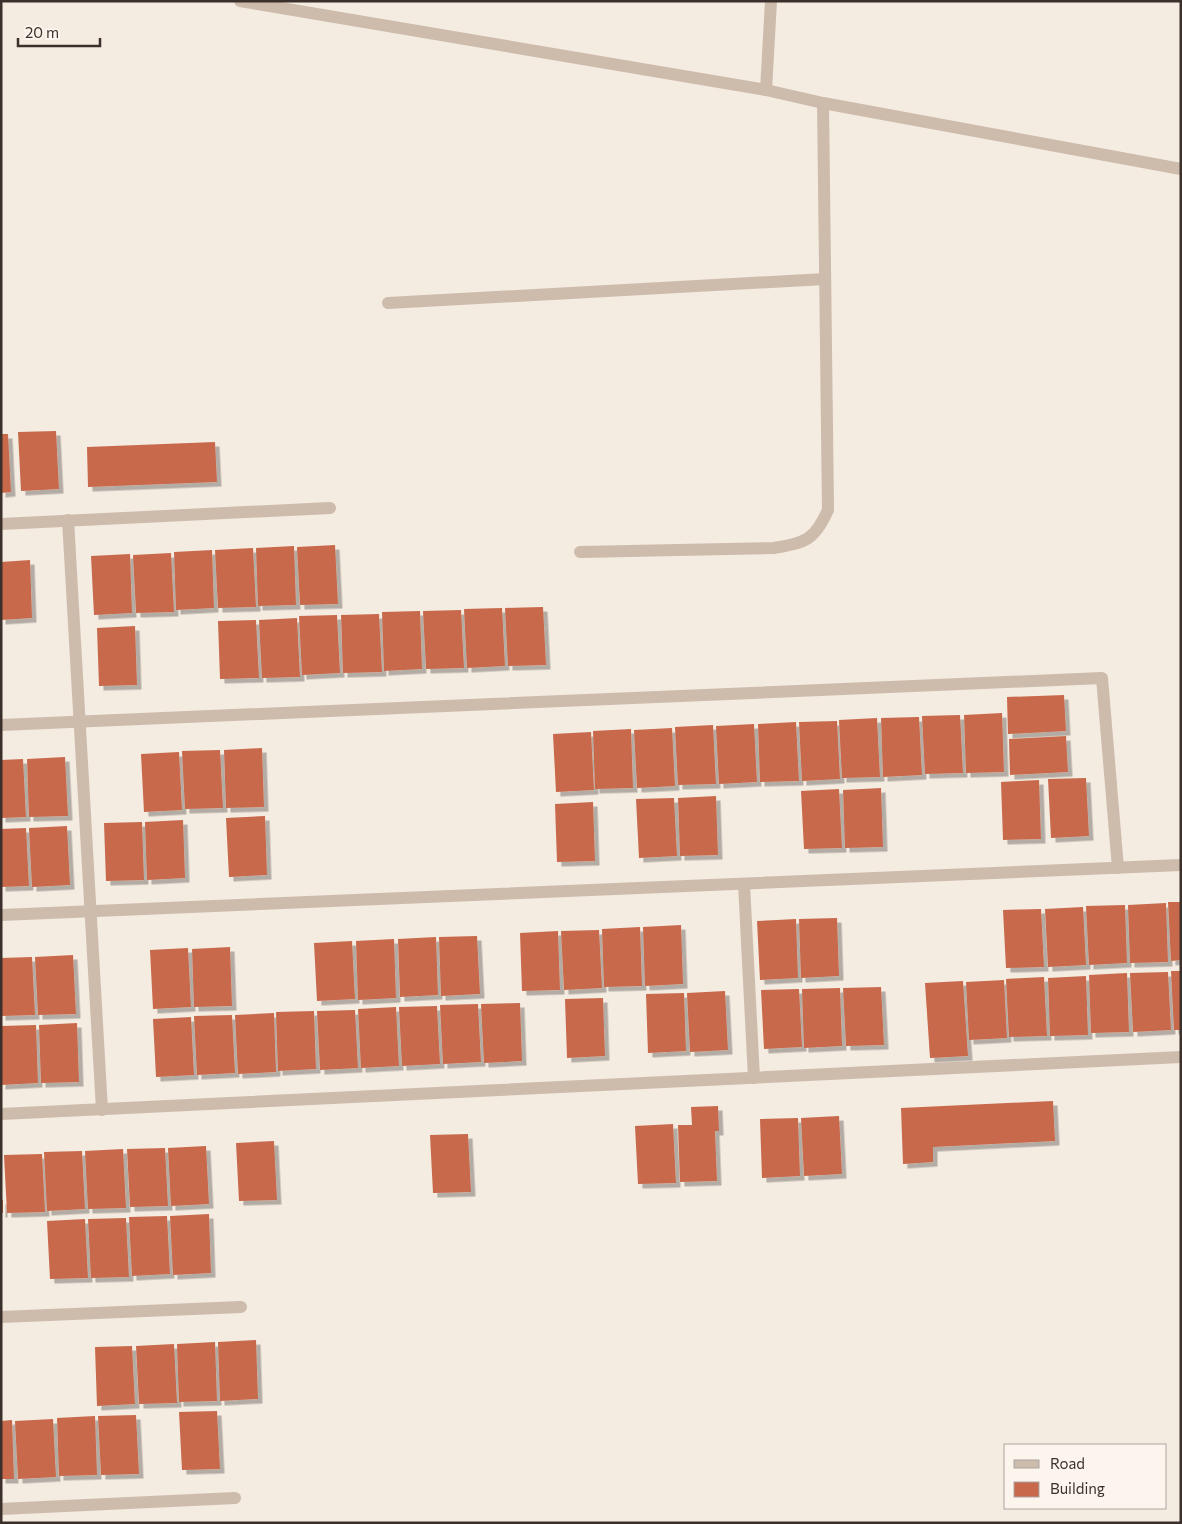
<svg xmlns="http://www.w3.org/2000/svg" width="1182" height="1524" viewBox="0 0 1182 1524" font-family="Commissioner,sans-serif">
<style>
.building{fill:#c8694b;filter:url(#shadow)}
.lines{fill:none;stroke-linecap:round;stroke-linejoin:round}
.minor{stroke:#cdbbac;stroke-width:12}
</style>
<defs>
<filter id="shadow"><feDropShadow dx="4.5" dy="4.5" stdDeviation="0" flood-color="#0004"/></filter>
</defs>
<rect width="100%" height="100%" fill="#f4ebe1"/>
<!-- building -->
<g class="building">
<polygon points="56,431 59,489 21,491 18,432"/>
<polygon points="1,434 8,434 11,492 1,493"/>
<polygon points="215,442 217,482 88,487 87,447"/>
<polygon points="335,545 338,604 300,605 297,547"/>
<polygon points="294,546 296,605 258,606 256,548"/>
<polygon points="253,548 256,607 218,608 215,550"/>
<polygon points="212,550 214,608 176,610 174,552"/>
<polygon points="171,553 174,612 136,613 133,555"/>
<polygon points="130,554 132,613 94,615 91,556"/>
<polygon points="30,560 32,618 1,620 1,562"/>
<polygon points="543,607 546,665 508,666 505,608"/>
<polygon points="502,608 505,666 467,668 464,609"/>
<polygon points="461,610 464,668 426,669 423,611"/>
<polygon points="420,611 422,669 384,671 382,612"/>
<polygon points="379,614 382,672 343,673 341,615"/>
<polygon points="337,615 340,673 302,675 299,616"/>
<polygon points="297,618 300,677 262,678 259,620"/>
<polygon points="256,620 259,678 220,679 218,621"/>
<polygon points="135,626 137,685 99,686 97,628"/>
<polygon points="1064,695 1066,731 1008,734 1007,697"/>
<polygon points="1002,713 1004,772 966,773 964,715"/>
<polygon points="960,715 963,773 925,774 922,716"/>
<polygon points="919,717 922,775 883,777 881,718"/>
<polygon points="877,718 880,777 842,778 839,720"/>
<polygon points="837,721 840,779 802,781 799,722"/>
<polygon points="796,722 799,781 760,782 758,724"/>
<polygon points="754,724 757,782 719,784 716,726"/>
<polygon points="713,725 716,784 678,785 675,727"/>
<polygon points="672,728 675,786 637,788 634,730"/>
<polygon points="631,729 633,788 595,789 593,731"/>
<polygon points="591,732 594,790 556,792 553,734"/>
<polygon points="1066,736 1068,772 1010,775 1009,739"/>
<polygon points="262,748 264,807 226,808 224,750"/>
<polygon points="220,750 223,808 185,809 182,751"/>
<polygon points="179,752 182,810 144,812 141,754"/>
<polygon points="65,757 68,816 29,817 27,759"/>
<polygon points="23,759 26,817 1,818 1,760"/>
<polygon points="1086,778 1089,836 1051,838 1048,779"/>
<polygon points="1039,780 1041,839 1003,840 1001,782"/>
<polygon points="881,788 883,847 845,848 843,790"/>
<polygon points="839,789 842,848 804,849 801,791"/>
<polygon points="716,796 718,855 680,856 678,798"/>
<polygon points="674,798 677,856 639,858 636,799"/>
<polygon points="593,802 595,861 557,862 555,804"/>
<polygon points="265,816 267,875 229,877 226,818"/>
<polygon points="183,820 185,878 147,880 145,822"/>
<polygon points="142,822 144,880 106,881 104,823"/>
<polygon points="67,826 70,885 32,887 29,828"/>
<polygon points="26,828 29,886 1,887 1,829"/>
<polygon points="1168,902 1181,902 1181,960 1171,961"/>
<polygon points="1166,903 1168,962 1130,963 1128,905"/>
<polygon points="1125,905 1127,963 1089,965 1086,906"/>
<polygon points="1083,907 1086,965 1048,967 1045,909"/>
<polygon points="1041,909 1044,967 1006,968 1003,910"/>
<polygon points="837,918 839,976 801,978 799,919"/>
<polygon points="796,919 798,978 760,980 757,921"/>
<polygon points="681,925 683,984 645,986 643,927"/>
<polygon points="640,927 642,986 604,987 602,929"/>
<polygon points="599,930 602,988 564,990 561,931"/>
<polygon points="558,931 560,990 522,991 520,933"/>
<polygon points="477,936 480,994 441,996 439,937"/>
<polygon points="436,937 438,995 400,997 398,939"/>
<polygon points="394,939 396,998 358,1000 356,941"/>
<polygon points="352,941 355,999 317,1001 314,943"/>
<polygon points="230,947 232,1006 194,1007 192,949"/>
<polygon points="188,948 191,1007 153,1009 150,950"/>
<polygon points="73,955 76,1014 38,1015 35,957"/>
<polygon points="32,957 35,1015 1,1016 1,958"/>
<polygon points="1171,971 1181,971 1181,1030 1174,1030"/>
<polygon points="1168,972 1171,1030 1133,1032 1130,973"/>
<polygon points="1127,973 1129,1032 1091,1033 1089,975"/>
<polygon points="1086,976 1088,1035 1050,1036 1048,978"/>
<polygon points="1044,977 1047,1036 1009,1037 1006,979"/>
<polygon points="1004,980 1007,1038 969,1040 966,982"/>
<polygon points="963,981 968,1056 930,1058 925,983"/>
<polygon points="881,987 884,1045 846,1046 843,988"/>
<polygon points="840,988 842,1046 804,1048 802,989"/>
<polygon points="799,989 802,1047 764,1049 761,990"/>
<polygon points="725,991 728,1050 690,1052 687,993"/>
<polygon points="684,993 686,1051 648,1053 646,994"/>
<polygon points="603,998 605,1056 567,1058 565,999"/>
<polygon points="520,1003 522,1061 484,1063 481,1004"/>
<polygon points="478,1004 481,1062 443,1064 440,1005"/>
<polygon points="437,1006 440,1064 402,1066 399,1007"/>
<polygon points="396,1007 399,1066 361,1068 358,1009"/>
<polygon points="355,1010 358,1068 320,1070 317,1011"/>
<polygon points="314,1011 316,1069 278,1071 276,1012"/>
<polygon points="274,1013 276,1072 238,1074 235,1015"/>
<polygon points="232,1015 235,1073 197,1075 194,1016"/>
<polygon points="191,1017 194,1075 156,1077 153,1019"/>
<polygon points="77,1023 79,1082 41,1083 39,1025"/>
<polygon points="36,1025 38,1083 1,1085 1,1026"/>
<polygon points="1053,1101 1055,1141 933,1147 933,1162 903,1164 901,1108"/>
<polygon points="718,1106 719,1131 715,1131 717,1181 680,1182 678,1125 692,1125 691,1107"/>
<polygon points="839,1116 842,1174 804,1176 801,1118"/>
<polygon points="798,1118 800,1176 762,1178 760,1119"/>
<polygon points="673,1124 676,1183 638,1184 635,1126"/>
<polygon points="468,1134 471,1192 433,1193 430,1135"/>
<polygon points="274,1141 277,1200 239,1201 236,1143"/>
<polygon points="206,1146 209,1204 171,1206 168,1148"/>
<polygon points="165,1148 168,1206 130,1207 127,1149"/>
<polygon points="123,1149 126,1208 88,1209 85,1151"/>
<polygon points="82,1151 85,1209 47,1211 44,1152"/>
<polygon points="42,1154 45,1212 7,1213 4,1155"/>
<rect x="1" y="1200" width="2" height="13"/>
<polygon points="209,1214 211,1273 173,1275 170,1216"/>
<polygon points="167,1216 170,1274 132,1276 129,1217"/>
<polygon points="126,1218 129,1277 91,1278 88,1219"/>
<polygon points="85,1219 88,1278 50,1279 47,1221"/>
<polygon points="256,1340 258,1399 220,1401 218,1342"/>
<polygon points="215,1342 217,1401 179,1402 177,1344"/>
<polygon points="174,1344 177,1403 139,1404 136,1346"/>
<polygon points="132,1346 135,1404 97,1406 95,1347"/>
<polygon points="217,1411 220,1469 182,1470 179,1412"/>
<polygon points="136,1415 139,1474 101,1475 98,1416"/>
<polygon points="95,1416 97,1475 59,1476 57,1418"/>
<polygon points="53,1419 56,1477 18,1479 15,1421"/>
<polygon points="12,1420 14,1479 1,1479 1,1421"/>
</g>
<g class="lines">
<!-- minor -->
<g class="minor">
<polyline points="240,1 766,90 823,103 1181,169"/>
<polyline points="766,90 771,1"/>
<polyline points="388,303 825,279"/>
<polyline points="68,520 102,1110"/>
<polyline points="1,524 330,508"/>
<path d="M580,552L774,548C806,542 814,541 828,510L823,103"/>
<polyline points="1,725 1102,678 1118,868"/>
<polyline points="744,884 754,1078"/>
<polyline points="1,915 1181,865"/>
<polyline points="1,1114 1181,1057"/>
<polyline points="1,1317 241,1307"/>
<polyline points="1,1509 235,1498"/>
</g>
</g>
<!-- border -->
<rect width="1182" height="1524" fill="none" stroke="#3b302b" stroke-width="5"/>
<!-- legend -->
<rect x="1004" y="1444" width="162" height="65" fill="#fbf5ee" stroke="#aea6a0"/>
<rect x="1014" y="1460" width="25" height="8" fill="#cdbbac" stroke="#aea6a0"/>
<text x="1050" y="1469" font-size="15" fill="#3b302b">Road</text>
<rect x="1014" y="1482" width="25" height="15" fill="#c8694b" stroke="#aea6a0"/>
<text x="1050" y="1494" font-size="15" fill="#3b302b">Building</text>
<!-- scale -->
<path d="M18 38v8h82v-8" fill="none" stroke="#3b302b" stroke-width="2.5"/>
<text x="25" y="38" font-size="15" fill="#3b302b" stroke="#fbf5ee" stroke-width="4" paint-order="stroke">20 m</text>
</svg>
